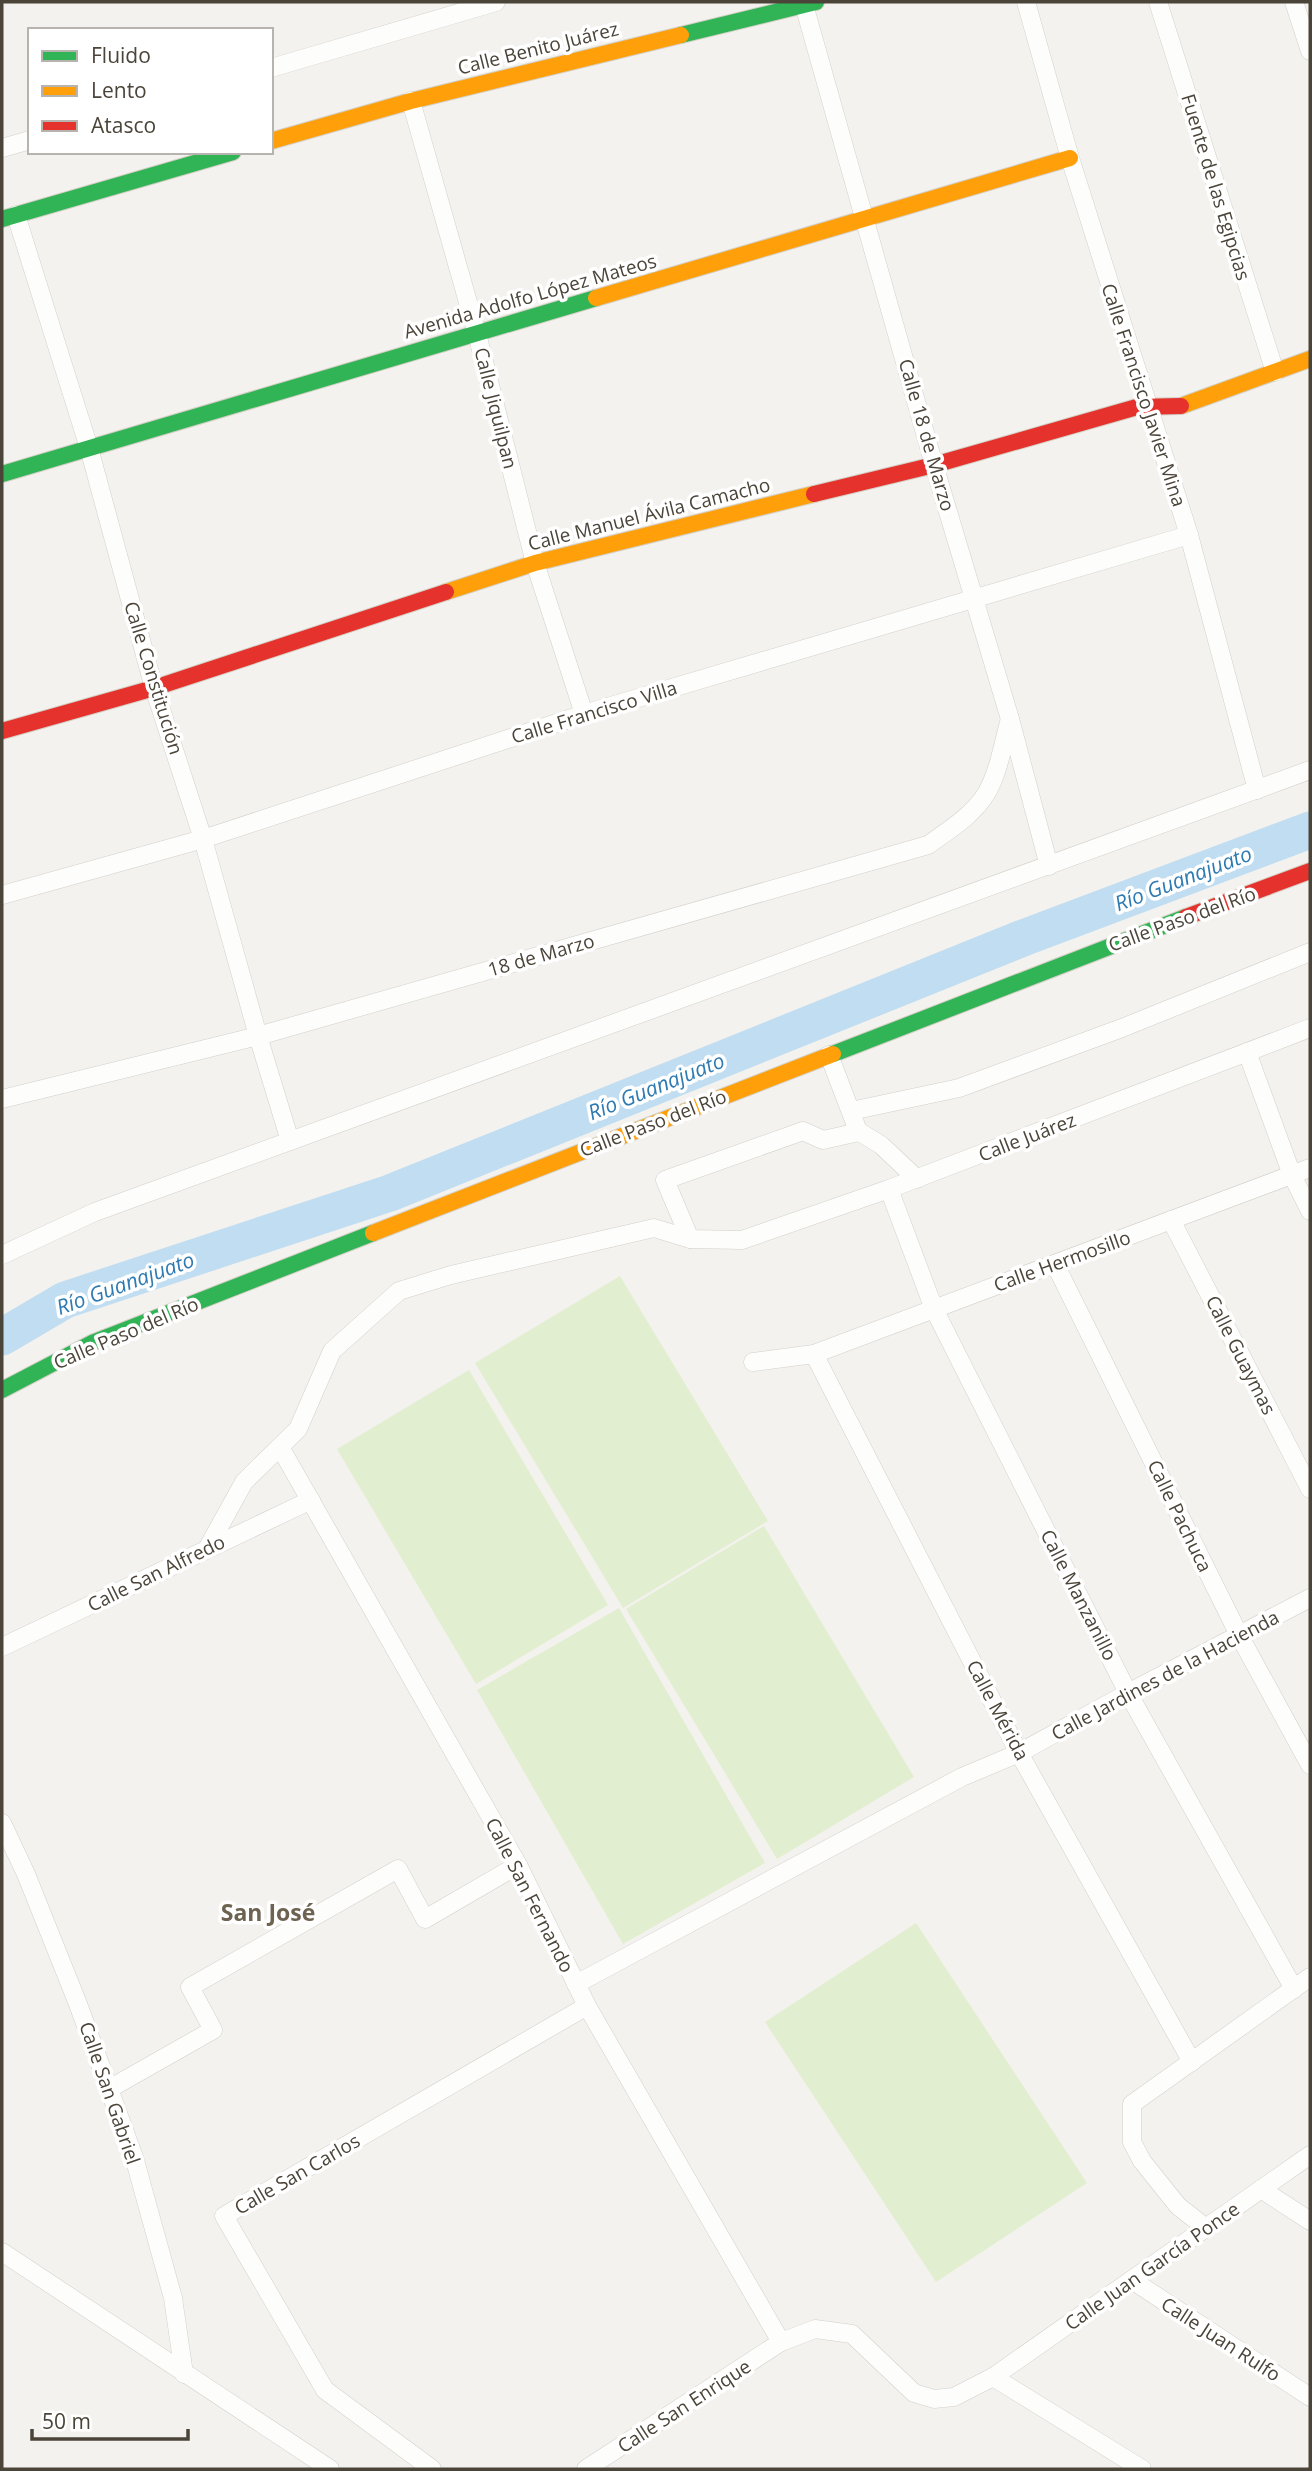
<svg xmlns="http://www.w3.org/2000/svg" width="1312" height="2471" viewBox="0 0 1312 2471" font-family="'Open Sans',sans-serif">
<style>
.grass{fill:#e1eecf}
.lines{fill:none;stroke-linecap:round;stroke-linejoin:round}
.river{stroke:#c0ddf1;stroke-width:37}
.street-casing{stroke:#d2d0cb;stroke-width:19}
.fast-casing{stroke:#d3cfc5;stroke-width:18}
.slow-casing{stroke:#d3cfc5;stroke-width:18}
.jam-casing{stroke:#d3cfc5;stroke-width:18}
.street{stroke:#fdfdfc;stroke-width:18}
.fast{stroke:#30b455;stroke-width:16}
.slow{stroke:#ff9f0a;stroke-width:16}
.jam{stroke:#e5322d;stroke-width:16}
.labels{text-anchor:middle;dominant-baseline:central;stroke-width:7;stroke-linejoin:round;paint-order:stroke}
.street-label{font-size:19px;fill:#4b4439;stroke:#fff}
.water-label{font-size:21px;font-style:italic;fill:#2e7ab2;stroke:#fff}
.quarter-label{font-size:23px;font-weight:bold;fill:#6e6250;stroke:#fff}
</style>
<rect width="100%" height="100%" fill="#f4f2ee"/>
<!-- grass -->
<g class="grass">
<polygon points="620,1276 768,1521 623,1608 475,1363"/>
<polygon points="469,1370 608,1605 476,1684 337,1449"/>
<polygon points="764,1526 914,1777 777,1859 626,1609"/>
<polygon points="619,1608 765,1863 623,1944 477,1690"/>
<polygon points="916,1923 1087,2183 936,2282 765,2022"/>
</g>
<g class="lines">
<!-- river -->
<polyline class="river" points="2,1337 65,1300 390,1193 1023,938 1310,830"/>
<defs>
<g id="street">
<polyline points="1026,2 1070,158 1189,535 1257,790"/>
<polyline points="1158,2 1275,372"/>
<polyline points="1294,2 1310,51"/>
<polyline points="804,5 934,465 1010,719 1049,866"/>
<polyline points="271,68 496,2"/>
<polyline points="411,101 477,334 535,563 584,714"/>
<polyline points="2,148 30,140"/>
<polyline points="16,215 89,448 154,688 203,839 258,1036 290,1141"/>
<polyline points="2,895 203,839 584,714 1189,535"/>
<polyline points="1247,1052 1292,1175 1310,1211"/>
<polyline points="829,1055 858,1131 881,1145 917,1179"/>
<path d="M2,1099L258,1036L928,845C949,830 972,816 986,794C999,772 1003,743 1010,719"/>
<polyline points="851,1111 959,1088 1122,1028 1310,952"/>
<polyline points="889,1189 934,1309 1128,1693 1294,1989"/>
<polyline points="1171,1220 1310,1489"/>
<polyline points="690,1239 665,1180 803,1131 823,1140 859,1132"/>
<polyline points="2,1255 95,1212 1310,770"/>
<polyline points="1055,1264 1239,1635 1310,1765"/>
<polyline points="814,1354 1019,1753 1192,2062"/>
<polyline points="753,1362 814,1354 1310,1168"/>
<polyline points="280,1447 518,1865 587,2006 781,2342"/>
<polyline points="207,1549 244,1482 298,1429 332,1351 399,1291 451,1275 654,1228 690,1239 742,1240 889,1189 1310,1028"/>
<polyline points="2,1647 311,1500"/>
<polyline points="2,1823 26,1874 78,2004 134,2157 173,2298 184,2374"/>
<polyline points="576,1984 962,1777 1019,1753 1128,1693 1310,1598"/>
<polyline points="109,2089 213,2030 190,1987 398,1869 425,1919 518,1865"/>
<polyline points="1261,2189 1310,2221"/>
<polyline points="1206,2228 1178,2206 1142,2161 1132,2142 1132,2104 1310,1977"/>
<polyline points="2,2252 330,2469"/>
<polyline points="1132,2280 1310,2397"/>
<polyline points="993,2377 1142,2469"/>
<polyline points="432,2469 325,2390 224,2216 587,2006"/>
<polyline points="586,2469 781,2342 815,2329 852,2334 914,2393 934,2399 954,2397 993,2377 1310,2155"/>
</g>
<g id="fast">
<polyline points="681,35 816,2"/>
<polyline points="2,219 233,152"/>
<polyline points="2,474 596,298"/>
<polyline points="833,1054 1186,917"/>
<polyline points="2,1390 92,1343 373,1233"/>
</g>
<g id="slow">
<polyline points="271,141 411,101 681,35"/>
<polyline points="596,298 1070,158"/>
<polyline points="1181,406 1310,359"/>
<polyline points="446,592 535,563 814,494"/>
<polyline points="373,1233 833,1054"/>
</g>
<g id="jam">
<polyline points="814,494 934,465 1137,407 1181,406"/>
<polyline points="2,731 154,688 446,592"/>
<polyline points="1186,917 1310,871"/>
</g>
</defs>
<!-- street casing -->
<use href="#street" class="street-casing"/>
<!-- fast casing -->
<use href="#fast" class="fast-casing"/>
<!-- slow casing -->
<use href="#slow" class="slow-casing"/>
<!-- jam casing -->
<use href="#jam" class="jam-casing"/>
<!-- street -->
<use href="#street" class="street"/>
<!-- fast -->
<use href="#fast" class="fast"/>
<!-- slow -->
<use href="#slow" class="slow"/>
<!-- jam -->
<use href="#jam" class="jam"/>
</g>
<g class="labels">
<!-- street labels -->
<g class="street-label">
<text transform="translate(538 48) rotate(-14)">Calle Benito Juárez</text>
<text transform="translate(1216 187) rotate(73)">Fuente de las Egipcias</text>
<text transform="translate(530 296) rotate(-16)">Avenida Adolfo López Mateos</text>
<text transform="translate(1144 395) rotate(72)">Calle Francisco Javier Mina</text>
<text transform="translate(496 408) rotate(76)">Calle Jiquilpan</text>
<text transform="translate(927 435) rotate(74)">Calle 18 de Marzo</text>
<text transform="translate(649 514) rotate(-14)">Calle Manuel Ávila Camacho</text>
<text transform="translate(154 678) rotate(73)">Calle Constitución</text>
<text transform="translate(594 712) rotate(-17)">Calle Francisco Villa</text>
<text transform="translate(1182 919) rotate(-20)">Calle Paso del Río</text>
<text transform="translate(541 955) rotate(-16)">18 de Marzo</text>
<text transform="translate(653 1123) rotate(-21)">Calle Paso del Río</text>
<text transform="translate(1027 1137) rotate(-21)">Calle Juárez</text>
<text transform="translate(1062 1261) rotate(-20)">Calle Hermosillo</text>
<text transform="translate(126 1333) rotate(-23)">Calle Paso del Río</text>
<text transform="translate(1241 1355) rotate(63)">Calle Guaymas</text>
<text transform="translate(1180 1516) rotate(64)">Calle Pachuca</text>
<text transform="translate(156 1573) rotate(-26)">Calle San Alfredo</text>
<text transform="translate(1079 1595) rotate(63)">Calle Manzanillo</text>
<text transform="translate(1165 1675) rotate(-28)">Calle Jardines de la Hacienda</text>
<text transform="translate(998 1710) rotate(62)">Calle Mérida</text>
<text transform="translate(530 1895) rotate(63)">Calle San Fernando</text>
<text transform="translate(110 2093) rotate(71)">Calle San Gabriel</text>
<text transform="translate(297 2174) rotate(-30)">Calle San Carlos</text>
<text transform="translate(1152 2266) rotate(-35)">Calle Juan García Ponce</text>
<text transform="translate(1221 2339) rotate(33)">Calle Juan Rulfo</text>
<text transform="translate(684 2406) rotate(-33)">Calle San Enrique</text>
</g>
<!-- water labels -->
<g class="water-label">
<text transform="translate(1183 878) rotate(-21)">Río Guanajuato</text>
<text transform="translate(656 1086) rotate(-22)">Río Guanajuato</text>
<text transform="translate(125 1283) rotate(-20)">Río Guanajuato</text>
</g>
<!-- quarter labels -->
<g class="quarter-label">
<text x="268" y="1912">San José</text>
</g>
</g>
<!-- border -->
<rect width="1312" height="2471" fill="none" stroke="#4b4439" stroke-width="7"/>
<!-- legend -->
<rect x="28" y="28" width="245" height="126" fill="#ffffff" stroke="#b7b4b0" stroke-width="2"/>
<rect x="42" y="51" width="35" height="10" fill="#30b455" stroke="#b7b4b0" stroke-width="2"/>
<text x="91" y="63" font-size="21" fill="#4b4439">Fluido</text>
<rect x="42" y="86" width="35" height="10" fill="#ff9f0a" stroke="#b7b4b0" stroke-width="2"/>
<text x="91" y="98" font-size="21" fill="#4b4439">Lento</text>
<rect x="42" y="121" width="35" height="10" fill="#e5322d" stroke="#b7b4b0" stroke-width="2"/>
<text x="91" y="133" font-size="21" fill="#4b4439">Atasco</text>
<!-- scale -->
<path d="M32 2429v10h156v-10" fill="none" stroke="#4b4439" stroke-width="3.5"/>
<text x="42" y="2429" font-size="21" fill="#4b4439" stroke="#ffffff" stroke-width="5" paint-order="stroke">50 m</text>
</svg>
